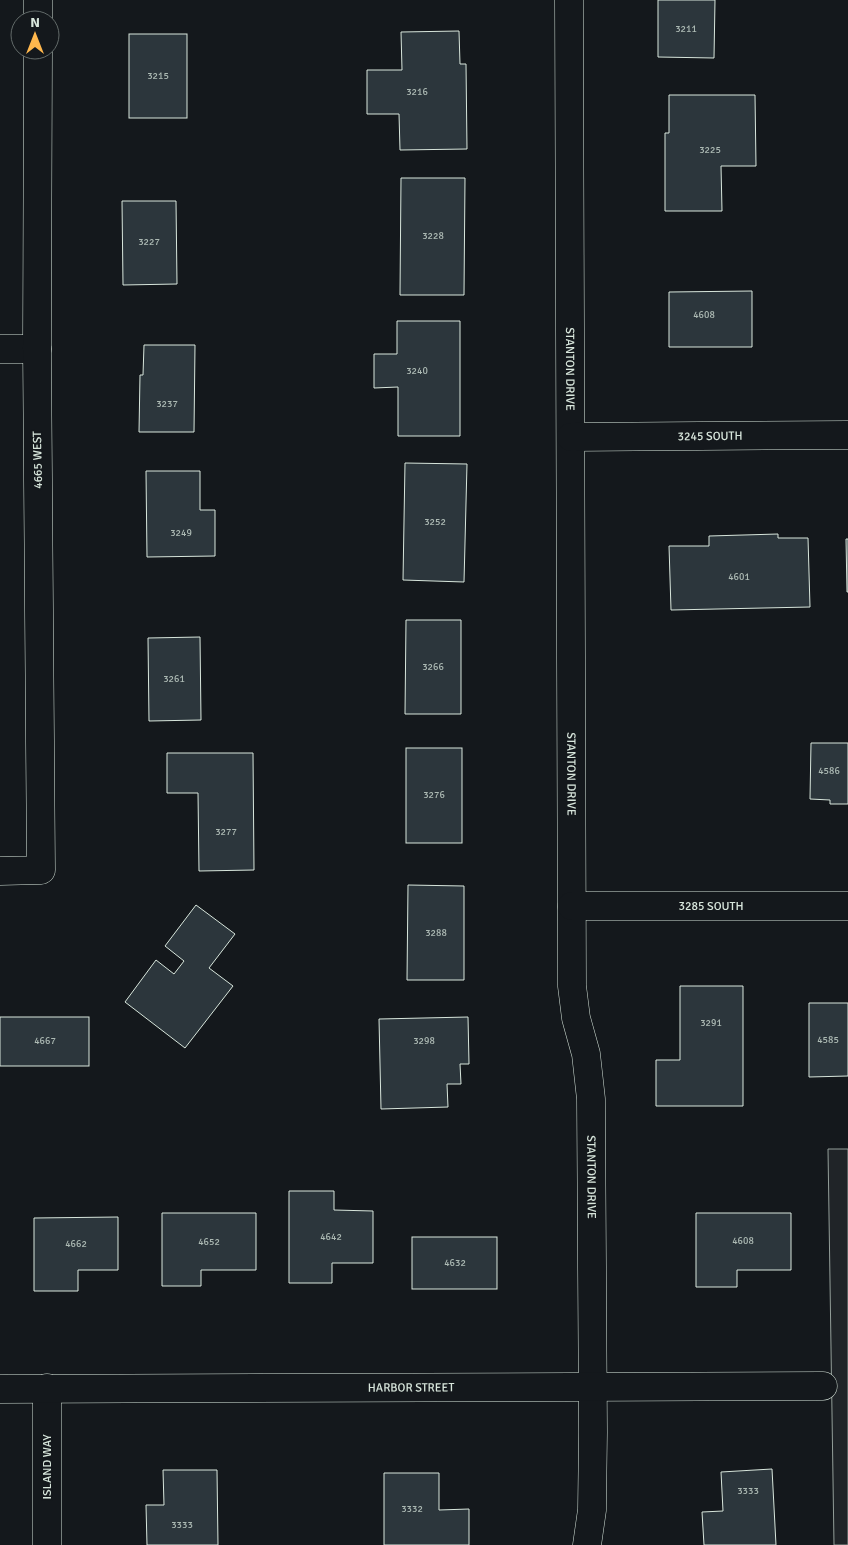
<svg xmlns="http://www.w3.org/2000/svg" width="848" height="1545" viewBox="0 0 848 1545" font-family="Signika,sans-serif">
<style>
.green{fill:#202428;stroke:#939e99}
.building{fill:#2c363c;stroke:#d8e6dc}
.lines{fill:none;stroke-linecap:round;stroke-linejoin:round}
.minor-casing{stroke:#d8e6dc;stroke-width:29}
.minor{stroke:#14181c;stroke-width:28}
.labels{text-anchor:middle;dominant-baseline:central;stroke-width:4;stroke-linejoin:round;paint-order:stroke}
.number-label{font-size:10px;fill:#adbab4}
.street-label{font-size:12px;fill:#d8e6dc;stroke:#14181c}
</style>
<rect width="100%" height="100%" fill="#14181c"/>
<!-- green -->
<polygon class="green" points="828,1149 848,1149 848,1545 834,1545"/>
<!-- building -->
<g class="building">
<polygon points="658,0 715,0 714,58 658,57"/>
<polygon points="459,31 460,64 466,64 467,149 400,150 399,114 367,114 367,70 402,70 401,32"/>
<rect x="129" y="34" width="58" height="84"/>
<polygon points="669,95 755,95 756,166 721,166 722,211 665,211 665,133 669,133"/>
<polygon points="401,178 465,178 464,295 400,295"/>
<polygon points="122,201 176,201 177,284 123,285"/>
<polygon points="752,291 752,347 669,347 669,292"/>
<polygon points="397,321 460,321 460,436 398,436 398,387 374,388 374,354 397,354"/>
<polygon points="144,345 195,345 194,432 139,432 140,375 143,375"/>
<polygon points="405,463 467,464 464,582 403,580"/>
<polygon points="146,471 200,471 200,510 215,510 215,556 147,557"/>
<polygon points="778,534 778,538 808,538 810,607 671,610 669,546 709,546 709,536"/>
<polygon points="846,539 848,539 848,592 847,592"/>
<polygon points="406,620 461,620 461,714 405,714"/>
<polygon points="200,637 201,720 149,721 148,638"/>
<polygon points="811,743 848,743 848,804 830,804 830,800 810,799"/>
<rect x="406" y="748" width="56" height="95"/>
<polygon points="167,753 253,753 254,870 199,871 198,793 167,793"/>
<polygon points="408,885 464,886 464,980 407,980"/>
<polygon points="196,905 235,934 209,968 233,986 185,1048 125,1002 156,960 174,974 184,961 165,946"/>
<polygon points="680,986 743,986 743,1106 656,1106 656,1060 680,1060"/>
<polygon points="809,1003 848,1003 848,1076 809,1077"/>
<rect x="0" y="1017" width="89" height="49"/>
<polygon points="468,1017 469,1064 460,1064 461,1084 447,1084 448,1107 381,1109 379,1019"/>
<polygon points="289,1191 334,1191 334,1210 373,1211 373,1263 332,1263 332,1283 289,1283"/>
<polygon points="162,1213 256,1213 256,1270 201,1270 201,1286 162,1286"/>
<polygon points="696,1213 791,1213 791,1270 737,1270 737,1287 696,1287"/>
<polygon points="118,1217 118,1270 78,1270 78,1291 34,1291 34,1218"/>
<rect x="412" y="1237" width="85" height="52"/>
<polygon points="772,1469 776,1545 704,1545 702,1512 723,1511 721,1472"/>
<polygon points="163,1470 217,1470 218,1545 147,1545 146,1505 164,1505"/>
<polygon points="384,1473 439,1473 439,1510 469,1509 469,1545 384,1545"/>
</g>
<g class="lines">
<defs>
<g id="minor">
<path id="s1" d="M569,0L572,986L576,1018L586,1054L591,1099L593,1432L592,1510L587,1545"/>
<polyline points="38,20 38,0"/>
<polyline points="0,349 37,349"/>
<path id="s2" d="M571,437L848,435"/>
<polyline points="0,871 41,870 37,349 38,50"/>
<path id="s3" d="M572,906H848"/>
<polyline points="47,1388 47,1545"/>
<path id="s4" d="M0,1389L823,1386"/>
</g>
</defs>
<!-- minor casing -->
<use href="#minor" class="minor-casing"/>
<!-- minor -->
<use href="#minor" class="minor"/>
</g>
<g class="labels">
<!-- number labels -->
<g class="number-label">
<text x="686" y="29">3211</text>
<text x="158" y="76">3215</text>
<text x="417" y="92">3216</text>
<text x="710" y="150">3225</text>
<text x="433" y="236">3228</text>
<text x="149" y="242">3227</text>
<text x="704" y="315">4608</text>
<text x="417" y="371">3240</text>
<text x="167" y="404">3237</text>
<text x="435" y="522">3252</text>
<text x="181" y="533">3249</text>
<text x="739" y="577">4601</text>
<text x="433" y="667">3266</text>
<text x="174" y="679">3261</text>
<text x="829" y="771">4586</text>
<text x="434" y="795">3276</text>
<text x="226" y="832">3277</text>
<text x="436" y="933">3288</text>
<text x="711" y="1023">3291</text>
<text x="828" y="1040">4585</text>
<text x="45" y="1041">4667</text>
<text x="424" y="1041">3298</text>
<text x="331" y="1237">4642</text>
<text x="743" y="1241">4608</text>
<text x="209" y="1242">4652</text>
<text x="76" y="1244">4662</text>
<text x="455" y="1263">4632</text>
<text x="748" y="1491">3333</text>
<text x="412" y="1509">3332</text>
<text x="182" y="1525">3333</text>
</g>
<!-- street labels -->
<g class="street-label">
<text stroke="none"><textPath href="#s1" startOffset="369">STANTON DRIVE</textPath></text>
<text stroke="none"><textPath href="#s2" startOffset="139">3245 SOUTH</textPath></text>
<text transform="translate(38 460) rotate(-91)">4665 WEST</text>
<text stroke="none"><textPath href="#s1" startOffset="774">STANTON DRIVE</textPath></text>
<text stroke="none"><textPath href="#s3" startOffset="139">3285 SOUTH</textPath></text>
<text stroke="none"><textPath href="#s1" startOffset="1179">STANTON DRIVE</textPath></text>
<text stroke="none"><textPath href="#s4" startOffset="411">HARBOR STREET</textPath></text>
<text transform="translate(47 1467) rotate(-90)">ISLAND WAY</text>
</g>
</g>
<!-- north arrow -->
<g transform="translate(35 35)"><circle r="24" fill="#14181c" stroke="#626a69"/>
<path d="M0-4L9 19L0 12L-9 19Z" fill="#ffb74d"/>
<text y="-8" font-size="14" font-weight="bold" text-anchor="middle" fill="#d8e6dc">N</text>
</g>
</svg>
